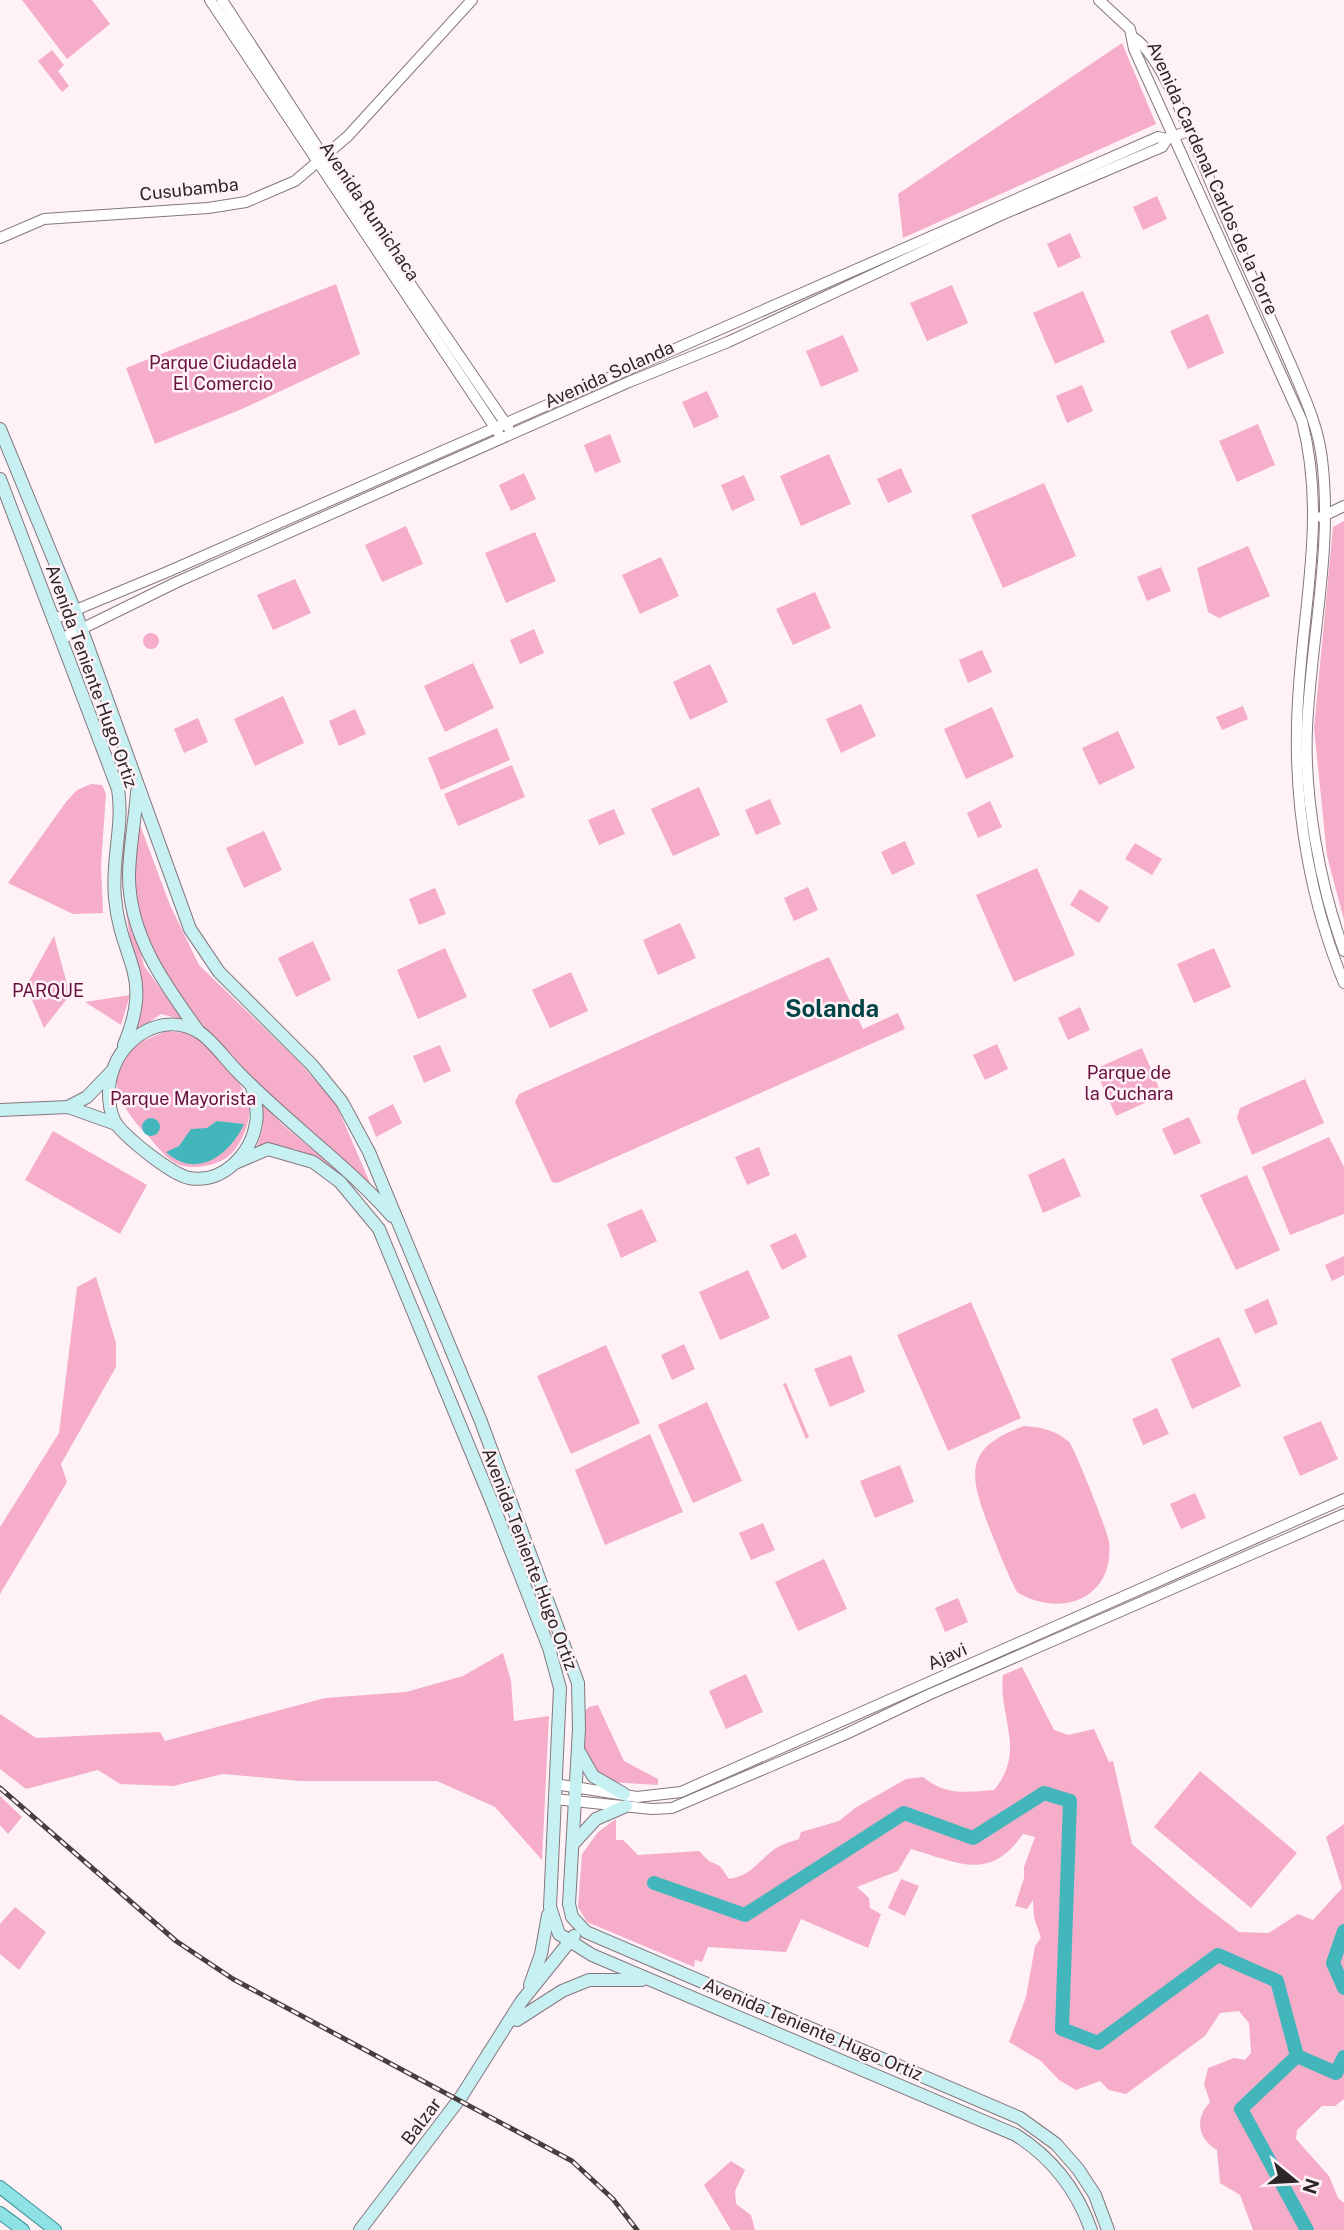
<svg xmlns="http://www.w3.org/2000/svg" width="1344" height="2230" viewBox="0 0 1344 2230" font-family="'Public Sans',sans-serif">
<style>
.green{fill:#f5adca}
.water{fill:#43b6bc}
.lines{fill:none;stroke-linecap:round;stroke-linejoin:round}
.river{stroke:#43b6bc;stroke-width:14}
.tertiary-casing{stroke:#85777c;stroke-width:12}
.secondary-casing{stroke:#85777c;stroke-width:14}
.primary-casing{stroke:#3b9398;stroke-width:14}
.tertiary{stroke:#fff;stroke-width:10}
.secondary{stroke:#c7f0f2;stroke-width:12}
.primary{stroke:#8ee1e5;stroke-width:12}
.rail-casing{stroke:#453f41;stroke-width:5}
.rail{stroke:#fff2f7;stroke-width:2.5;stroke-dasharray:8;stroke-linecap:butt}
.labels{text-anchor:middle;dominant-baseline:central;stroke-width:5;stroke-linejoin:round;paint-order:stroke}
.street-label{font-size:18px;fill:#2c2628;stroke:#fff2f7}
.park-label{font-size:18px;fill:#67113f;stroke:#fff2f7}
.district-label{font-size:24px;font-weight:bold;fill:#004447;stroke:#fff2f7}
</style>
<rect width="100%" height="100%" fill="#fff2f7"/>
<!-- green -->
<g class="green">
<polygon points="22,0 92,0 110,24 67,59"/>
<polygon points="1122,43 1156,124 903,238 898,194"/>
<polygon points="52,50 64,65 58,71 69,86 62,92 38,61"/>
<polygon points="1157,196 1167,219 1143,230 1133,207"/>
<polygon points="1070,233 1081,257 1058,268 1047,244"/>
<polygon points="336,284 360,354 242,409 155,444 126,368"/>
<polygon points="952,285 968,323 927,341 910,303"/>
<polygon points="1083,291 1105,342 1055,364 1033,313"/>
<polygon points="1208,314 1224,353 1188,369 1170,331"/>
<polygon points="843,335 859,371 821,387 806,351"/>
<polygon points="1082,385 1093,411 1067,423 1056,396"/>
<polygon points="707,391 719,417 694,428 682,402"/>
<polygon points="1258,424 1275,465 1237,482 1219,441"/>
<polygon points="610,434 621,462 595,473 584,445"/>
<polygon points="829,454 851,504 801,526 780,476"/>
<polygon points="901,468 912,492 888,503 877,479"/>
<polygon points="524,473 536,499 511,511 499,485"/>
<polygon points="744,475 755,500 732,511 721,485"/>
<polygon points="1044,483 1076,556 1003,588 971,515"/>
<polygon points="1344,521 1344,920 1327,856 1314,728 1333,527"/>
<polygon points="406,526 423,564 382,582 365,545"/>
<polygon points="535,532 556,581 506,603 485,553"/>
<polygon points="1248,546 1270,596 1219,618 1208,612 1197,568"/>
<polygon points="661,557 679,596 640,614 622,575"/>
<polygon points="1161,567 1171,591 1147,601 1137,577"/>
<polygon points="295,579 311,613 273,630 257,595"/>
<polygon points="815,592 831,628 793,645 776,609"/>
<polygon points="534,629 544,653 520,664 510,640"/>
<circle cx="151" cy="641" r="8"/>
<polygon points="982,650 992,672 968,683 959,660"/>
<polygon points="473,663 494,708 445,732 424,686"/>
<polygon points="710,664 728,702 690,720 673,682"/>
<polygon points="283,696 304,743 255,766 234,719"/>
<polygon points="861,704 876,736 841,753 826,719"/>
<polygon points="1243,706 1248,719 1222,730 1216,717"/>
<polygon points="992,707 1014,757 966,779 944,729"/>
<polygon points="355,709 366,734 339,746 329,721"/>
<polygon points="198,718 208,742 184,753 174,729"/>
<polygon points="497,728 510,760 441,790 428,758"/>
<polygon points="1118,731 1135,768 1099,785 1082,748"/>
<polygon points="512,765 525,797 458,826 444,794"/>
<polygon points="91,784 102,785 106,794 101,865 103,913 73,914 8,883 66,802 77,790"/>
<polygon points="699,787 720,835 673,856 651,809"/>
<polygon points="770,799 781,824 756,835 745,810"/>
<polygon points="990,801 1002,827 978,838 967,813"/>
<polygon points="614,809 625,834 599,845 588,820"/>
<polygon points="137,817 170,905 199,965 299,1062 336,1104 377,1199 266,1095 179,1003 145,940 135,886"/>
<path d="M128,825L135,926L144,966L183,1020L161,1014L133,1033C132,1003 133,972 130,942C126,898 114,869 128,825Z"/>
<polygon points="264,831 282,870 244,888 226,848"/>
<polygon points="905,841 915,864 892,875 881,852"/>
<polygon points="1135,843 1162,859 1152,875 1125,859"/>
<polygon points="1037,868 1075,955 1014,982 976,895"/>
<polygon points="808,887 818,910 794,921 784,898"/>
<polygon points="435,888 446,914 419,925 409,899"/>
<polygon points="1080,889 1109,907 1099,923 1070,905"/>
<polygon points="680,923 696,958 658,975 643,940"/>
<polygon points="54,936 70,995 44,1028 26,986"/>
<polygon points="313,941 331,980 296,997 278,958"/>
<polygon points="445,948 467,997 418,1019 397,970"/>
<polygon points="1214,948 1231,987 1194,1003 1177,964"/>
<polygon points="829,957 863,1029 898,1013 905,1029 557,1183 552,1182 515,1102 519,1094"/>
<polygon points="571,972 588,1011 550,1028 532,990"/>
<polygon points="130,995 121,1025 85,1002"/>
<polygon points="1080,1007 1090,1030 1068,1040 1058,1018"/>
<path d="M168,1031C177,1033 192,1032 199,1037C214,1047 247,1088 249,1106C251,1121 242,1143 231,1154C220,1166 189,1171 175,1163C165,1157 156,1145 148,1136C105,1092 101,1052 168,1031Z"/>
<polygon points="997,1044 1008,1069 985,1080 973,1055"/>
<polygon points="440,1045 451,1071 424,1083 413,1056"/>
<polygon points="1142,1048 1162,1095 1116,1116 1095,1069"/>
<polygon points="1305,1079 1324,1123 1252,1155 1237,1118 1240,1108"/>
<polygon points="261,1102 283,1125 362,1191 296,1149 257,1148 263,1126"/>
<polygon points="393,1104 402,1123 376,1137 368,1117"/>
<polygon points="1189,1117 1201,1143 1174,1155 1162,1129"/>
<polygon points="53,1131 147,1185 120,1234 25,1180"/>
<polygon points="1329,1137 1344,1167 1344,1214 1290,1235 1262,1167"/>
<polygon points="759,1147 770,1175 747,1185 735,1157"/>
<polygon points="1064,1158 1081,1196 1043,1213 1028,1175"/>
<polygon points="1247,1175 1280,1250 1236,1270 1200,1195"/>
<polygon points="642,1209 657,1241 621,1258 607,1224"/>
<polygon points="796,1233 807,1257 782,1270 770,1245"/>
<polygon points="1344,1256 1344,1275 1332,1281 1325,1265"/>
<polygon points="748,1270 770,1318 720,1340 699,1292"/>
<polygon points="96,1277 116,1343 116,1367 61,1464 67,1482 0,1594 0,1527 59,1433 77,1287"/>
<polygon points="1268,1299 1278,1324 1255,1334 1244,1310"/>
<polygon points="971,1302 1021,1418 948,1451 897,1335"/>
<polygon points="1219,1337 1241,1386 1192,1409 1171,1359"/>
<polygon points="684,1344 695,1369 672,1380 661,1355"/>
<polygon points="606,1345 640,1423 571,1454 537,1376"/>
<polygon points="851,1355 865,1392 830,1407 814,1369"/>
<polygon points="786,1383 809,1437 806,1439 783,1384"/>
<polygon points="707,1402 742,1481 693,1503 658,1425"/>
<polygon points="1157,1408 1169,1434 1143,1445 1132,1419"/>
<polygon points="1321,1421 1338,1459 1300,1476 1283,1437"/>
<path d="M1024,1426C1040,1427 1056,1430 1069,1442C1074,1447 1108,1532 1109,1542C1115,1598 1061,1619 1017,1592C1006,1571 998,1549 989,1527C969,1475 963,1448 1024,1426Z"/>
<polygon points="650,1434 683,1512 605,1545 575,1470"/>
<polygon points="900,1465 914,1502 875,1518 860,1481"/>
<polygon points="1195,1493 1206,1518 1181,1529 1170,1504"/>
<polygon points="763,1523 775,1550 751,1560 739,1533"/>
<polygon points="824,1559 847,1609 798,1631 775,1582"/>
<polygon points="958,1598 968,1622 945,1632 935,1608"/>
<polygon points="503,1653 511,1681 514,1721 549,1716 542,1860 495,1807 437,1781 300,1781 223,1774 173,1786 120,1784 98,1770 26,1789 0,1769 0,1714 36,1738 160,1732 165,1741 325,1698 406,1692 463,1676"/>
<path d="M1022,1667L1054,1730L1068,1735L1094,1729L1109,1762L1113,1761L1132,1844L1200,1902L1239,1932L1269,1933L1298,1914L1313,1920L1342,1888L1326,1837L1344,1824V2099L1335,2106H1322L1297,2130L1296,2139L1329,2176L1338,2198L1344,2203V2230H1253L1240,2195L1220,2183L1217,2150C1197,2138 1195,2118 1210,2102L1204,2084L1208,2068L1234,2058L1245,2060L1251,2053L1249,2023L1239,2011L1220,2013L1205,2036L1126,2094L1109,2090L1100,2081L1076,2090L1059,2080L1041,2061L1009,2042L1026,1997L1035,1946L1041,1938L1034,1917L1033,1900L1027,1909L1015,1906L1024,1878V1867L1035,1837L1023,1834C990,1882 959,1863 911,1849L898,1871L857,1887L869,1898L870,1908L881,1914L868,1948L801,1919L786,1952L708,1947L702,1962L695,1960L694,1967L587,1922L578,1907L582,1854L598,1832L616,1819V1840H623L638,1855L699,1851L709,1861L720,1866L729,1879C750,1876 757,1863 772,1851C779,1845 790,1842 799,1839L801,1832L839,1821L855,1808L906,1779L923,1777C946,1796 966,1792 994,1790C1027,1750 998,1718 1003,1675Z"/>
<polygon points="746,1674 763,1712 726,1729 709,1691"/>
<polygon points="598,1705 624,1761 658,1779 658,1785 609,1782 585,1759 585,1711 589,1707"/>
<polygon points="1200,1771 1297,1853 1251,1908 1154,1827"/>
<polygon points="0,1796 22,1817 8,1834 0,1825"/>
<polygon points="901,1879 919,1886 905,1916 888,1908"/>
<polygon points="15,1907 46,1932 19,1970 0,1954 0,1924"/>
<polygon points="731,2161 745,2170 735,2191 736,2204 751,2215 755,2230 731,2230 704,2185"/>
</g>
<!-- water -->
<g class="water">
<circle cx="151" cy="1127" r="9"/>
<path d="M217,1121L244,1124C230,1155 196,1180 166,1152L179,1146L191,1129L207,1128Z"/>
</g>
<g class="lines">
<!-- river -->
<g class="river">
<polyline points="654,1883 745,1915 904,1813 973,1838 1044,1793 1070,1801 1062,2029 1098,2043 1218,1955 1277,1981 1297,2056"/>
<polyline points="1344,1931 1333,1963 1344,1988"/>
<polyline points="1297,2056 1241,2109 1307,2230"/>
<polyline points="1297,2056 1336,2073 1344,2057"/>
</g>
<defs>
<g id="tertiary">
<polyline points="210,0 498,432"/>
<polyline points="222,0 325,159 508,427"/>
<path d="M1099,0L1130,29L1134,49L1302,421C1329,526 1298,622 1297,728C1295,813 1311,904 1344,983"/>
<path d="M1134,38C1162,55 1196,147 1210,181C1236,243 1264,303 1291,365C1304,396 1318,425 1322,459C1333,549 1311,638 1307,728C1304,798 1320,885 1344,951"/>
<polyline points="0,238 44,219 208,208 246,202 295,181 348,136 472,0"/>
<polyline points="1321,517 1344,506"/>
<polyline points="54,619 167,572 1158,137 1167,139"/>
<polyline points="61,639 177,582 629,382 728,342 1001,215 1162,147 1167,139 1188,131"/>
<polyline points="555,1784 637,1797 681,1792 1344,1499"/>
<polyline points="554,1799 652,1809 672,1808 846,1734 928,1695 1344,1514"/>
</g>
<g id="secondary">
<polyline points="0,429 75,611 190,929 219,972 312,1065 342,1102 369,1152 480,1419 578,1683 579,1729 569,1904 572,1917 586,1932 1020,2118 1056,2144 1078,2169 1095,2195 1108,2230"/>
<path d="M0,479L118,789C124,825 111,861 115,898C121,963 154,973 124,1045"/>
<path d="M137,792C135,821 129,850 129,878C130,938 166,986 199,1032"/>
<path d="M252,1087C255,1099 258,1111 256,1123C251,1154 223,1184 189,1178C171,1174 129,1140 117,1125C108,1113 107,1087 112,1073C122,1037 163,1011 199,1032C213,1041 225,1059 237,1071C286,1122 345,1163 392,1216"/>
<polyline points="68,1107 87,1097 111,1072"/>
<polyline points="0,1110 68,1107 116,1124"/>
<path d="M235,1163L268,1149L313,1162L340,1182L379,1229L491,1500L549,1648L560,1688L550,1907L559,1934L592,1955L1016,2135C1052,2158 1077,2190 1091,2230"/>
<polyline points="580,1753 593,1776 624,1794"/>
<polyline points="573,1844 596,1819 626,1806"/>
<polyline points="530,1985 541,1954 548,1915"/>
<polyline points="517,2020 562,1991 589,1980 642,1980"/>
<polyline points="360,2230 461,2097 521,2002 574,1936"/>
</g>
<g id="primary">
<polyline points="0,2187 55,2230"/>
<polyline points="0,2213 23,2230"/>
</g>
</defs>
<!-- tertiary casing -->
<use href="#tertiary" class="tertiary-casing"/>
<!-- secondary casing -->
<use href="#secondary" class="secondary-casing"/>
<!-- primary casing -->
<use href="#primary" class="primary-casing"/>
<!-- tertiary -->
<use href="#tertiary" class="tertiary"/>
<!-- secondary -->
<use href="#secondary" class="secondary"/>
<!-- primary -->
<use href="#primary" class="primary"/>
<defs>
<polyline id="rail" points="0,1788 176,1941 233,1979 572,2161 613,2199 637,2230"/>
</defs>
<!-- rail casing -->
<use href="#rail" class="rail-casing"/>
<!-- rail -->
<use href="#rail" class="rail"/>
</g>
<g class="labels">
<!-- street labels -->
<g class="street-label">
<text transform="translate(1213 178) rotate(66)">Avenida Cardenal Carlos de la Torre</text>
<text transform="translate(189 189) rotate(-6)">Cusubamba</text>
<text transform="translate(370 211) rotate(56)">Avenida Rumichaca</text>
<text transform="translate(609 374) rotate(-24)">Avenida Solanda</text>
<text transform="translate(92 676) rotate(70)">Avenida Teniente Hugo Ortiz</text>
<text transform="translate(530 1559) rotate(69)">Avenida Teniente Hugo Ortiz</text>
<text transform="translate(947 1656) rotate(-24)">Ajavi</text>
<text transform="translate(813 2029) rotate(23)">Avenida Teniente Hugo Ortiz</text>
<text transform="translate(421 2121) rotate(-53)">Balzar</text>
</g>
<!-- park labels -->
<g class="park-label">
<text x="223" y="362">Parque Ciudadela<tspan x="223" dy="21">El Comercio</tspan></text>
<text x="48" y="990">PARQUE</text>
<text x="1129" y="1072">Parque de<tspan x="1129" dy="21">la Cuchara</tspan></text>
<text x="183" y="1098">Parque Mayorista</text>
</g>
<!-- district labels -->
<g class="district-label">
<text x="832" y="1008">Solanda</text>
</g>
</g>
<!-- north arrow -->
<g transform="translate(1295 2181) rotate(108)" stroke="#fff2f7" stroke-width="5" paint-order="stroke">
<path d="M0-5L12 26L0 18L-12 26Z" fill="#2c2628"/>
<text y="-10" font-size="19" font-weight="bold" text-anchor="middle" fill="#2c2628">N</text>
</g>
</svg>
